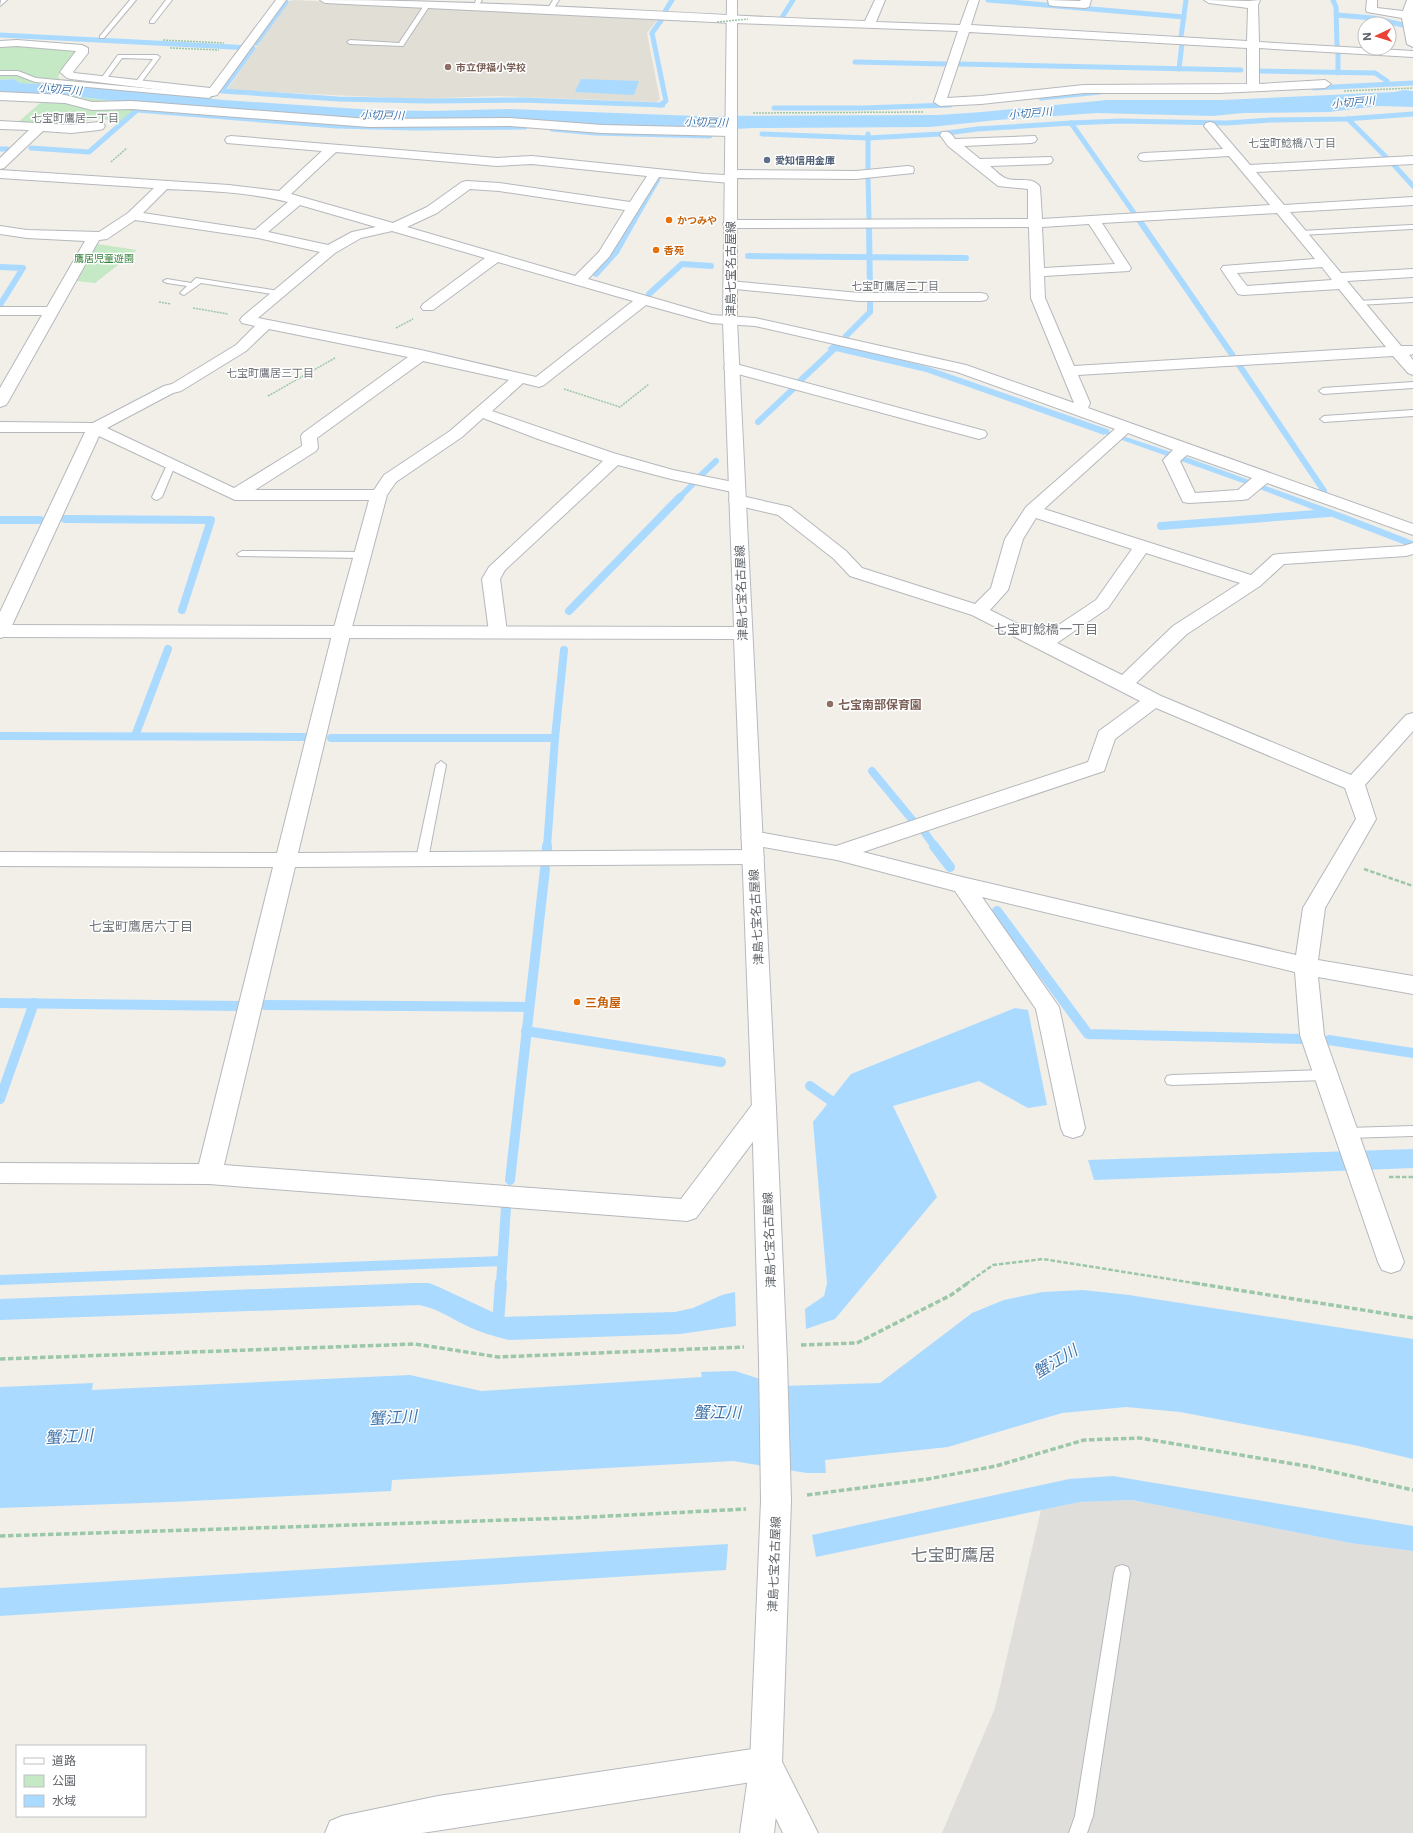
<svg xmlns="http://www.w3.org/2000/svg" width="1413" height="1833" viewBox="0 0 1413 1833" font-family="Inter,'Noto Sans JP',sans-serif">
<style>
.industrial{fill:#e0deda}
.education{fill:#e1ded6}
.green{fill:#c5e8c5}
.water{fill:#aadaff}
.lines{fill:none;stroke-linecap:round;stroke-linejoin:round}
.stream-far4{stroke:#aadaff;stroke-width:5}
.stream-far3{stroke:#aadaff;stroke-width:6}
.stream-far2{stroke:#aadaff;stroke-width:8}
.stream-far1{stroke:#aadaff;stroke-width:10}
.stream{stroke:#aadaff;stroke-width:12}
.lane-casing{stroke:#b5b8bc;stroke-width:2}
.street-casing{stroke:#b5b8bc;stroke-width:2}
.secondary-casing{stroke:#b6babf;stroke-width:2}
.path-far2{stroke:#9cc7a9;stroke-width:1.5;stroke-dasharray:2 1;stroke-linecap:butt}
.path-far1{stroke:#9cc7a9;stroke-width:2.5;stroke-dasharray:4.5 2;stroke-linecap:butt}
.path{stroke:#9cc7a9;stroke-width:3.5;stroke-dasharray:5.5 2.5;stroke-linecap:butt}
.lane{fill:#fff;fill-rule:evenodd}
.street{fill:#fff;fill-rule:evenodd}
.secondary{fill:#fff;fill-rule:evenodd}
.path-bridge{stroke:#9cc7a9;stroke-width:1.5;stroke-dasharray:2 1;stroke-linecap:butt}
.education-dot{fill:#8d6e63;stroke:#fff;stroke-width:1.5}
.service-dot{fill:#5c6f8a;stroke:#fff;stroke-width:1.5}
.food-dot{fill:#e8710a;stroke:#fff;stroke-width:1.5}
.labels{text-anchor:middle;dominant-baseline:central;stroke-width:3;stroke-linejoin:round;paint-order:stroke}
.far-education-label{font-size:10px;font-weight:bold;fill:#785e54;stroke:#fff;text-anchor:start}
.far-service-label{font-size:10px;font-weight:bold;fill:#4e5e75;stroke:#fff;text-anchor:start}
.far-food-label{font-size:10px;font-weight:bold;fill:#c56008;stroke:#fff;text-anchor:start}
.far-park-label{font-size:10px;fill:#348238;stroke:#fff}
.far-water-label{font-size:11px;font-style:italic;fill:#4174aa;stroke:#fff}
.far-neighbourhood-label{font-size:11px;fill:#70757a;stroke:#fff}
.street-label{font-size:12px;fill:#5f6368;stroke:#fff}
.education-label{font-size:12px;font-weight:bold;fill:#785e54;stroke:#fff;text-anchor:start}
.food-label{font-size:12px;font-weight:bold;fill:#c56008;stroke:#fff;text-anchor:start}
.neighbourhood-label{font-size:13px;fill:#70757a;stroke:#fff}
.near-water-label{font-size:16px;font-style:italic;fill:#4174aa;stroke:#fff}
.near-quarter-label{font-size:17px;fill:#70757a;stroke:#fff}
</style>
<rect width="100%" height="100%" fill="#f1efe8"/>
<!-- industrial -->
<polygon class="industrial" points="1132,1500 1350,1543 1413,1551 1413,1833 942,1833 995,1708 1041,1510 1080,1502"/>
<!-- education -->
<polygon class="education" points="293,0 659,18 647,33 660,100 656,102 497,96 417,99 227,90 287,2"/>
<!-- green -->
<g class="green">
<polygon points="15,45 79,51 60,73 58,77 60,79 216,94 211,99 81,86 20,83 14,79 0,80 0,47"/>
<polygon points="53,94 142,104 116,127 114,121 97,118 71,125 16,124 40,103 52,103"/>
<polygon points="97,244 137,250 95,283 77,281"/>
</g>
<!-- water -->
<g class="water">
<polygon points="14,79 20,83 81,86 224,100 374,110 431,111 509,109 697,116 938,115 982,112 1107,100 1222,100 1395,92 1404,90 1413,91 1413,107 1378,106 1329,112 1243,113 1213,116 1097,113 997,120 930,127 753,128 717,130 606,127 554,121 505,119 373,120 142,104 53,94 0,92 0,80"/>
<polygon points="581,79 639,81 634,95 575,92"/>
<polygon points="833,343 929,367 1110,430 1108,431 1186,457 1346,515 1413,541 1413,548 1257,488 1105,434 1104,435 926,372 827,349"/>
<polygon points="1015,1008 1028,1010 1047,1105 1028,1108 979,1081 893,1106 937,1197 835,1319 806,1329 805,1309 824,1296 827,1283 813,1122 851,1074"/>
<polygon points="1413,1149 1413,1168 1094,1180 1088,1160"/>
<path d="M414,1283H429L439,1287L503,1317L675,1312L693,1308L722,1295L735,1292L736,1326L680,1334L509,1340C493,1336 479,1332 465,1325C449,1317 436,1308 419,1305L0,1320V1299Z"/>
<polygon points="1083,1290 1129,1295 1413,1339 1413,1459 1354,1445 1180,1412 1126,1407 1062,1413 948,1447 825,1460 826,1473 807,1473 733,1461 392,1480 391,1491 171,1502 0,1508 0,1387 93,1383 92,1390 410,1375 481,1391 702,1377 701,1372 735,1371 782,1386 880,1383 972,1313 1004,1300 1042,1292"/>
<polygon points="1113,1476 1413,1526 1413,1551 1350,1543 1132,1500 1080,1502 816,1557 812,1535 1069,1479"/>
<polygon points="728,1544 726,1570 0,1616 0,1588"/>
</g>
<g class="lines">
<!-- stream-far4 -->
<g class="stream-far4">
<polyline points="988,0 1184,17"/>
<polyline points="1333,0 1336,7 1337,46"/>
<polyline points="664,13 672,0"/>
<polyline points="1337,15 1373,18 1403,25"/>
<polyline points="781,19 793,0"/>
<polyline points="0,35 252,48"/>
<polyline points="1181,37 1186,0"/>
<polyline points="256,43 286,2"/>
<polyline points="253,48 222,91 338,99 426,101 522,100 663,105"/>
<polyline points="1338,52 1338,73"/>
<polyline points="855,62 946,64"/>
<polyline points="959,64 1241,70"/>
<polyline points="1179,69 1182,43"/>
<polyline points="1259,71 1375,73 1387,81"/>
<polyline points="1314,88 1413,83"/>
<polyline points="1041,98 1100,92"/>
<polyline points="660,105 666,101 652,33 662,19"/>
<polyline points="774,108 863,108 950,105"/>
<polyline points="1348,119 1386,157"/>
<polyline points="1071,123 1134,213"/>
<polyline points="552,129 595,133 710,136"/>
<polyline points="762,134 868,138 940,134 977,129 1071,123 1120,121 1227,123 1271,120 1346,119 1413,114"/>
<polyline points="868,134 868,171"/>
<polyline points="31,148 89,152 137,110 336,126 413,128 525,127"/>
<polyline points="0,149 7,149"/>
<polyline points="1393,164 1413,186"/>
<polyline points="868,177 869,218"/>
<polyline points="634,221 658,179"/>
</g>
<!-- stream-far3 -->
<g class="stream-far3">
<polyline points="1139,220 1233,356"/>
<polyline points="869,225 870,293"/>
<polyline points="748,256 966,258"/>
<polyline points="0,267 23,268 0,305"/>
<polyline points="596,274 616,252 634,220"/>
<polyline points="649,294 682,264 711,266"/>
<polyline points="846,336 870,312 870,301"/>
<polyline points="1239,365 1324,491"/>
<polyline points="800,381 834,349"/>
<polyline points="758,422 793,389"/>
<polyline points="698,478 716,461"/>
<polyline points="679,498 692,485"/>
</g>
<!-- stream-far2 -->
<g class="stream-far2">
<polyline points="65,519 211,520 182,610"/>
<polyline points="0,520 40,520"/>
<polyline points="1161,526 1329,513"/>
<polyline points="569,611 680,497"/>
<polyline points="0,736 305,737"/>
<polyline points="135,736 168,649"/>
<polyline points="331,738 555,738"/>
<polyline points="872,771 914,822"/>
<polyline points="925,833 935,847"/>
<polyline points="547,847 555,738 564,650"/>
</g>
<!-- stream-far1 -->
<g class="stream-far1">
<polyline points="934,846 950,867"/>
<polyline points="547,852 547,846"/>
<polyline points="997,911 1088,1034 1302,1039"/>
<polyline points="0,1003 239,1006"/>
<polyline points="265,1005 529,1007"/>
<polyline points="526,1031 721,1062"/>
<polyline points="1329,1040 1413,1053"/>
<polyline points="810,1086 840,1107"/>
<polyline points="0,1099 34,1003"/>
<polyline points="510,1180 545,869"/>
<polyline points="0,1280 502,1261"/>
<polyline points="501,1284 506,1207"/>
</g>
<!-- stream -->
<polyline class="stream" points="498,1324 501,1283"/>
<defs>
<g id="lane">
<polygon points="7,0 0,6 1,0"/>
<polygon points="130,0 136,0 104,38 100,38 100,36"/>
<polygon points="166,0 172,0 154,23 150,23 150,21"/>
<polygon points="476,0 482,0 477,8 473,8"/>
<polygon points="553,0 559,0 552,11 548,11 547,10"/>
<polygon points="427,3 430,5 403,46 350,44 347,42 350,40 399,43 425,4"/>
<polygon points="118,55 157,55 160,57 140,84 135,83 153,59 122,58 105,81 101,81 100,80"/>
<polygon points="0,71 18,71 36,78 207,94 213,90 216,92 209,98 65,85 59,98 56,100 53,98 59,84 35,82 17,75 0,75"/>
<polygon points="1411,225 1413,225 1413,229 1411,229 1301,235 1297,233 1301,231"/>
<polygon points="196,278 279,291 283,293 279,295 201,283 184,295 180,293 187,286 167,283 163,281 167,279 191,283"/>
<polygon points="1413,298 1413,302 1358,305 1354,303 1358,301"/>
<polygon points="1413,382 1413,388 1323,394 1319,391 1323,388"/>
<polygon points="1413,410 1413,416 1324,422 1320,419 1324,416"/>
<polygon points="171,462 175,465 162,497 157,500 154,499 152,497 167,465"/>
<polygon points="242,551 362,552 367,555 362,558 239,556 237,554"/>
<polygon points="441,761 446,765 428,859 426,862 418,862 416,859 436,765"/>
<polygon points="1326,1070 1331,1071 1333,1075 1331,1079 1326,1080 1172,1085 1167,1084 1165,1080 1167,1076 1172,1075"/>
<polygon points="1413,1126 1413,1136 1347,1138 1342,1137 1340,1133 1342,1129 1347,1128"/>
<polygon points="1122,1565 1128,1567 1130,1573 1093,1816 1087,1833 1069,1833 1075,1816 1114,1573 1116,1567"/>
</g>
<g id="street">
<polygon points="276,0 286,0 217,95 213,96 71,79 67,78 60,72 76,51 17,46 0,47 0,41 17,40 82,45 88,48 88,53 73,72 74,73 210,88"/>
<path d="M320,0C502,0 684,15 865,21L875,0H885L876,22L960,25L969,0H979L971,25L1247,41L1248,8L1209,3L1204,0L1249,1L1260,0L1258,5L1259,42L1413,51V57L1259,48V84L1325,80L1331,84L1325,88L1219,93H1084L981,104L940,106L934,102L958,31L733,23L325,3ZM969,32L1247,48V84L1084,85L981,96L947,98Z"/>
<polygon points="1048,0 1080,1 1081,0 1091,0 1089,7 1085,8 1053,6 1049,5"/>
<polygon points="1367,0 1377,0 1377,8 1403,11 1407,0 1413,0 1413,47 1407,44 1402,18 1367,12 1366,10"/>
<polygon points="0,92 65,95 92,102 132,101 369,119 510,118 602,125 731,128 735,129 737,132 735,135 731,136 602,133 510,126 369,127 132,109 92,110 65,103 0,100"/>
<polygon points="0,121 71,125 99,122 103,123 105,126 103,129 99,130 71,133 43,131 4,168 0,169 0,158 29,130 0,129"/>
<path d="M1210,122L1214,123L1250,165L1413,156V164L1256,172L1284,205L1413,197V205L1290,212L1341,273L1413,269V277L1347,281L1401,346H1413V354L1409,355L1413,360V375L1408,373L1393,356L1078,375L1090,403L1088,408L1413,524V535L1267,483L1248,499L1242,500L1189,503L1183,502L1163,460L1173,450L1128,433L1044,509L1251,575L1273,555L1279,554L1403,546L1413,543V554L1406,556L1284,564L1260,586L1187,634L1136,683L1161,696L1351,775L1406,715L1413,713V731L1365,785L1376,819L1325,908L1318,960L1413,976V994L1318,977L1324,1035L1404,1262L1400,1270L1391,1273L1382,1270L1378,1262L1300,1035L1295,972L982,897L1059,1007L1085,1128L1082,1135L1073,1138L1064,1135L1061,1128L1036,1009L955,891L837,860L752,845L745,843L741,838L745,833L752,831L836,846L1088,762L1099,731L1140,701L972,615L850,576L834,559L778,515L731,504L729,500L731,496L737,495L790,507L846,551L862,568L975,604L991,588L1005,539L1026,507L1115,429L957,372L755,326L711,323L646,305L544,385L539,387L523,383L492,411L613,453L673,470L743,484L745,488L743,492L737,493L671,479L618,465L505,570L500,579L507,632L505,636L498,638L491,636L489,632L482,579L489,567L603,461L538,439L483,418L462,437L396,482L387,495L351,631L298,853L753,850L761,852L764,857L761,862L753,864L295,867L224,1165L681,1199L755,1101L764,1098L773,1101L776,1108L773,1115L696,1218L687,1221L209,1184L0,1183V1163L199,1164L273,867L0,866V852L277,853L333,631L369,500H235L99,436L9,632L7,636L0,638V612L85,432H0V422L93,423L164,386L172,384L236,345L255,326L242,323L240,320L242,317L320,252L258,238L135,220L107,239L99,240L8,402L6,405L0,407V388L42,315H0V307H47L85,241L27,238L0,234V226L27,230L99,232L128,213L154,188L0,178V170L229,185L279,191L322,151L227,143L225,140L227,137L231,136L497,158L532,156L705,174L725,175L726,171L731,170L856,171L908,166L913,167L914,170L913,173L856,179L737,178L736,182L731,183L659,177L609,257L588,279L712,315L755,318L966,365L1074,403L1031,298L1029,227L730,228L725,227L723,224L725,221L730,220L1028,219V189L998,186L948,146L940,135L942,132C949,131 951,133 955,139L1035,136L1037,139L1035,142L1031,143L964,146L980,159L1051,157L1053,160L1051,163L1047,164L990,166C995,170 1002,178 1008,179C1018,182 1033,176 1040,187L1042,219L1270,205L1229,156L1144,161L1140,160L1138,157L1140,154L1144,153L1223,149L1204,126L1206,123ZM336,152L497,166L532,164L647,176L630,202L499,183L467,181L462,182L427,207L393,223L291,194ZM167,189C208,191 249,192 288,202L255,230L143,213ZM470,189L499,191L625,210L599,252L575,276L407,227L437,213ZM300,205L376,227L352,232L328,245L268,232ZM1277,213L1315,259L1223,266L1221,269L1238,294L1243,295L1339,289L1386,347L1074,366L1045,298L1044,276L1129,271L1131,268L1102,223ZM1089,224L1115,264L1044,268L1042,227ZM392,231L485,258L423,304L421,307L423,310H433L498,262L633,301L536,377L421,350L258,318L335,253L361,238ZM1322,267L1332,280L1247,286L1237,273ZM269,329L408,357L303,433L301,436L302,446L234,488L107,428L173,393L181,391L246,351ZM423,361L509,380L450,431L384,475L374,490H255L316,451L318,448L317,438ZM1187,455L1252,478L1238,490L1195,493L1180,461ZM1036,518L1132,549L1096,600L1042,636L990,610L1008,590L1023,539ZM1146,553L1240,583L1173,626L1122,675L1057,643L1108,608ZM1156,708L1345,788L1356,819L1303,908L1296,955L962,877L863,852L1104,771L1115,739Z"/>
<polygon points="730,281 859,293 981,293 986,294 988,297 986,300 981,301 859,301 725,288 723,285 725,282"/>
<polygon points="732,363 985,431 987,434 985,437 979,439 727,371 724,368 727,365"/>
<polygon points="766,1747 777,1752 818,1833 783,1833 758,1781 422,1833 325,1833 330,1821 342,1816 438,1796"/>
</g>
<polygon id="secondary" points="727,0 737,0 737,321 776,1108 787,1360 791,1501 782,1763 774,1833 740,1833 750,1763 761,1501 759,1360 752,1108 734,639 0,637 0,625 734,627 723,321"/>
</defs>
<!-- lane casing -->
<use href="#lane" class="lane-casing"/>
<!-- street casing -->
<use href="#street" class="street-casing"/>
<!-- secondary casing -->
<use href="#secondary" class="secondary-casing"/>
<!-- path-far2 -->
<g class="path-far2">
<polyline points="163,40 224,43"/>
<polyline points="170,48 219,50"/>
<polyline points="1344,91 1413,88"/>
<polyline points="753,113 923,112"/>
<polyline points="111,162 127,148"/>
<polyline points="159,302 171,304"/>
<polyline points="193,308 228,314"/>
<polyline points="396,328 413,319"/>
<polyline points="564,389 620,407 649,384"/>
<polyline points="268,396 335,358"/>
</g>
<!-- path-far1 -->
<g class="path-far1">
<polyline points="1364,869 1413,886"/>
<polyline points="1389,1177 1413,1177"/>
<polyline points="966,1284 993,1265 1043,1259 1200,1284"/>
</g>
<!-- path -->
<g class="path">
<polyline points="1194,1283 1413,1318"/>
<polyline points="801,1345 857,1343 951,1295 968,1283"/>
<polyline points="0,1359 415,1344 498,1357 744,1347"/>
<polyline points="807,1495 928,1479 996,1466 1084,1440 1140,1438 1312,1467 1413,1490"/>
<polyline points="0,1536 571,1518 746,1509"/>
</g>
<!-- lane -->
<use href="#lane" class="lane"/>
<!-- street -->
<use href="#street" class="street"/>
<!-- secondary -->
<use href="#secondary" class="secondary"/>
<!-- path-bridge -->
<polyline class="path-bridge" points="717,22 748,19"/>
</g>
<!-- markers -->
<g class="education-dot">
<circle cx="448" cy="67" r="4"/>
<circle cx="830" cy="704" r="4"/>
</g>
<circle class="service-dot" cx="767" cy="160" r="4"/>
<g class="food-dot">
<circle cx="669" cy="220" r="4"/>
<circle cx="656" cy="250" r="4"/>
<circle cx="577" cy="1002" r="4"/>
</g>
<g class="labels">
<!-- far-education labels -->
<g class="far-education-label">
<text x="456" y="67">市立伊福小学校</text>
</g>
<!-- far-service labels -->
<g class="far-service-label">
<text x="775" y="160">愛知信用金庫</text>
</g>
<!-- far-food labels -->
<g class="far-food-label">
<text x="677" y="220">かつみや</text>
<text x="664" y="250">香苑</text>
</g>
<!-- far-park labels -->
<g class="far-park-label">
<text x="104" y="258">鷹居児童遊園</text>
</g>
<!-- far-water labels -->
<g class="far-water-label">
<text transform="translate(60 89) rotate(5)">小切戸川</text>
<text transform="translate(1353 102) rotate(-5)">小切戸川</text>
<text transform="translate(1030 113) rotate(-5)">小切戸川</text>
<text transform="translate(382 115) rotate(1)">小切戸川</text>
<text transform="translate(706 122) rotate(1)">小切戸川</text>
</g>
<!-- far-neighbourhood labels -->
<g class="far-neighbourhood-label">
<text x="75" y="118">七宝町鷹居一丁目</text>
<text x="1292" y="143">七宝町鯰橋八丁目</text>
<text x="895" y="286">七宝町鷹居二丁目</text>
<text x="270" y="373">七宝町鷹居三丁目</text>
</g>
<!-- street labels -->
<g class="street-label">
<text transform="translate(730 269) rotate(-90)">津島七宝名古屋線</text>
<text transform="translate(741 593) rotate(-92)">津島七宝名古屋線</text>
<text transform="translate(756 917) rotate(-93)">津島七宝名古屋線</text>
<text transform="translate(769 1240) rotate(-92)">津島七宝名古屋線</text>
<text transform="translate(774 1564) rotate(-88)">津島七宝名古屋線</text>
</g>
<!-- education labels -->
<g class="education-label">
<text x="838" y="704">七宝南部保育園</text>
</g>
<!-- food labels -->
<g class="food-label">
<text x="585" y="1002">三角屋</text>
</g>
<!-- neighbourhood labels -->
<g class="neighbourhood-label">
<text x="1046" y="629">七宝町鯰橋一丁目</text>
<text x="141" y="926">七宝町鷹居六丁目</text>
</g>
<!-- near-water labels -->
<g class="near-water-label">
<text transform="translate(1055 1361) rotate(-31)">蟹江川</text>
<text x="717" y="1412">蟹江川</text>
<text transform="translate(393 1417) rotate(-3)">蟹江川</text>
<text transform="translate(69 1436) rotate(-3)">蟹江川</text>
</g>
<!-- near-quarter labels -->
<g class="near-quarter-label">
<text x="953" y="1555">七宝町鷹居</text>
</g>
</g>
<!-- legend -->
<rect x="16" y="1745" width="130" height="72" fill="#ffffff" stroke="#bfc1c3"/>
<rect x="24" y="1758" width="20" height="6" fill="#ffffff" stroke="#bfc1c3"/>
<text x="52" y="1765" font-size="12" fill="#5f6368">道路</text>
<rect x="24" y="1775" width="20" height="12" fill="#c5e8c5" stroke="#bfc1c3"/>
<text x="52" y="1785" font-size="12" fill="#5f6368">公園</text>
<rect x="24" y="1795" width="20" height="12" fill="#aadaff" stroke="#bfc1c3"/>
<text x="52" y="1805" font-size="12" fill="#5f6368">水域</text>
<!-- north arrow -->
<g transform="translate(1377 36) rotate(266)"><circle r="19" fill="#ffffff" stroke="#bfc1c3"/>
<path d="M0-3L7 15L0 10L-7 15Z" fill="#ea4335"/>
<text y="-6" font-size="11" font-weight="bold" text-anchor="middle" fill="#5f6368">N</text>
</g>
</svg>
